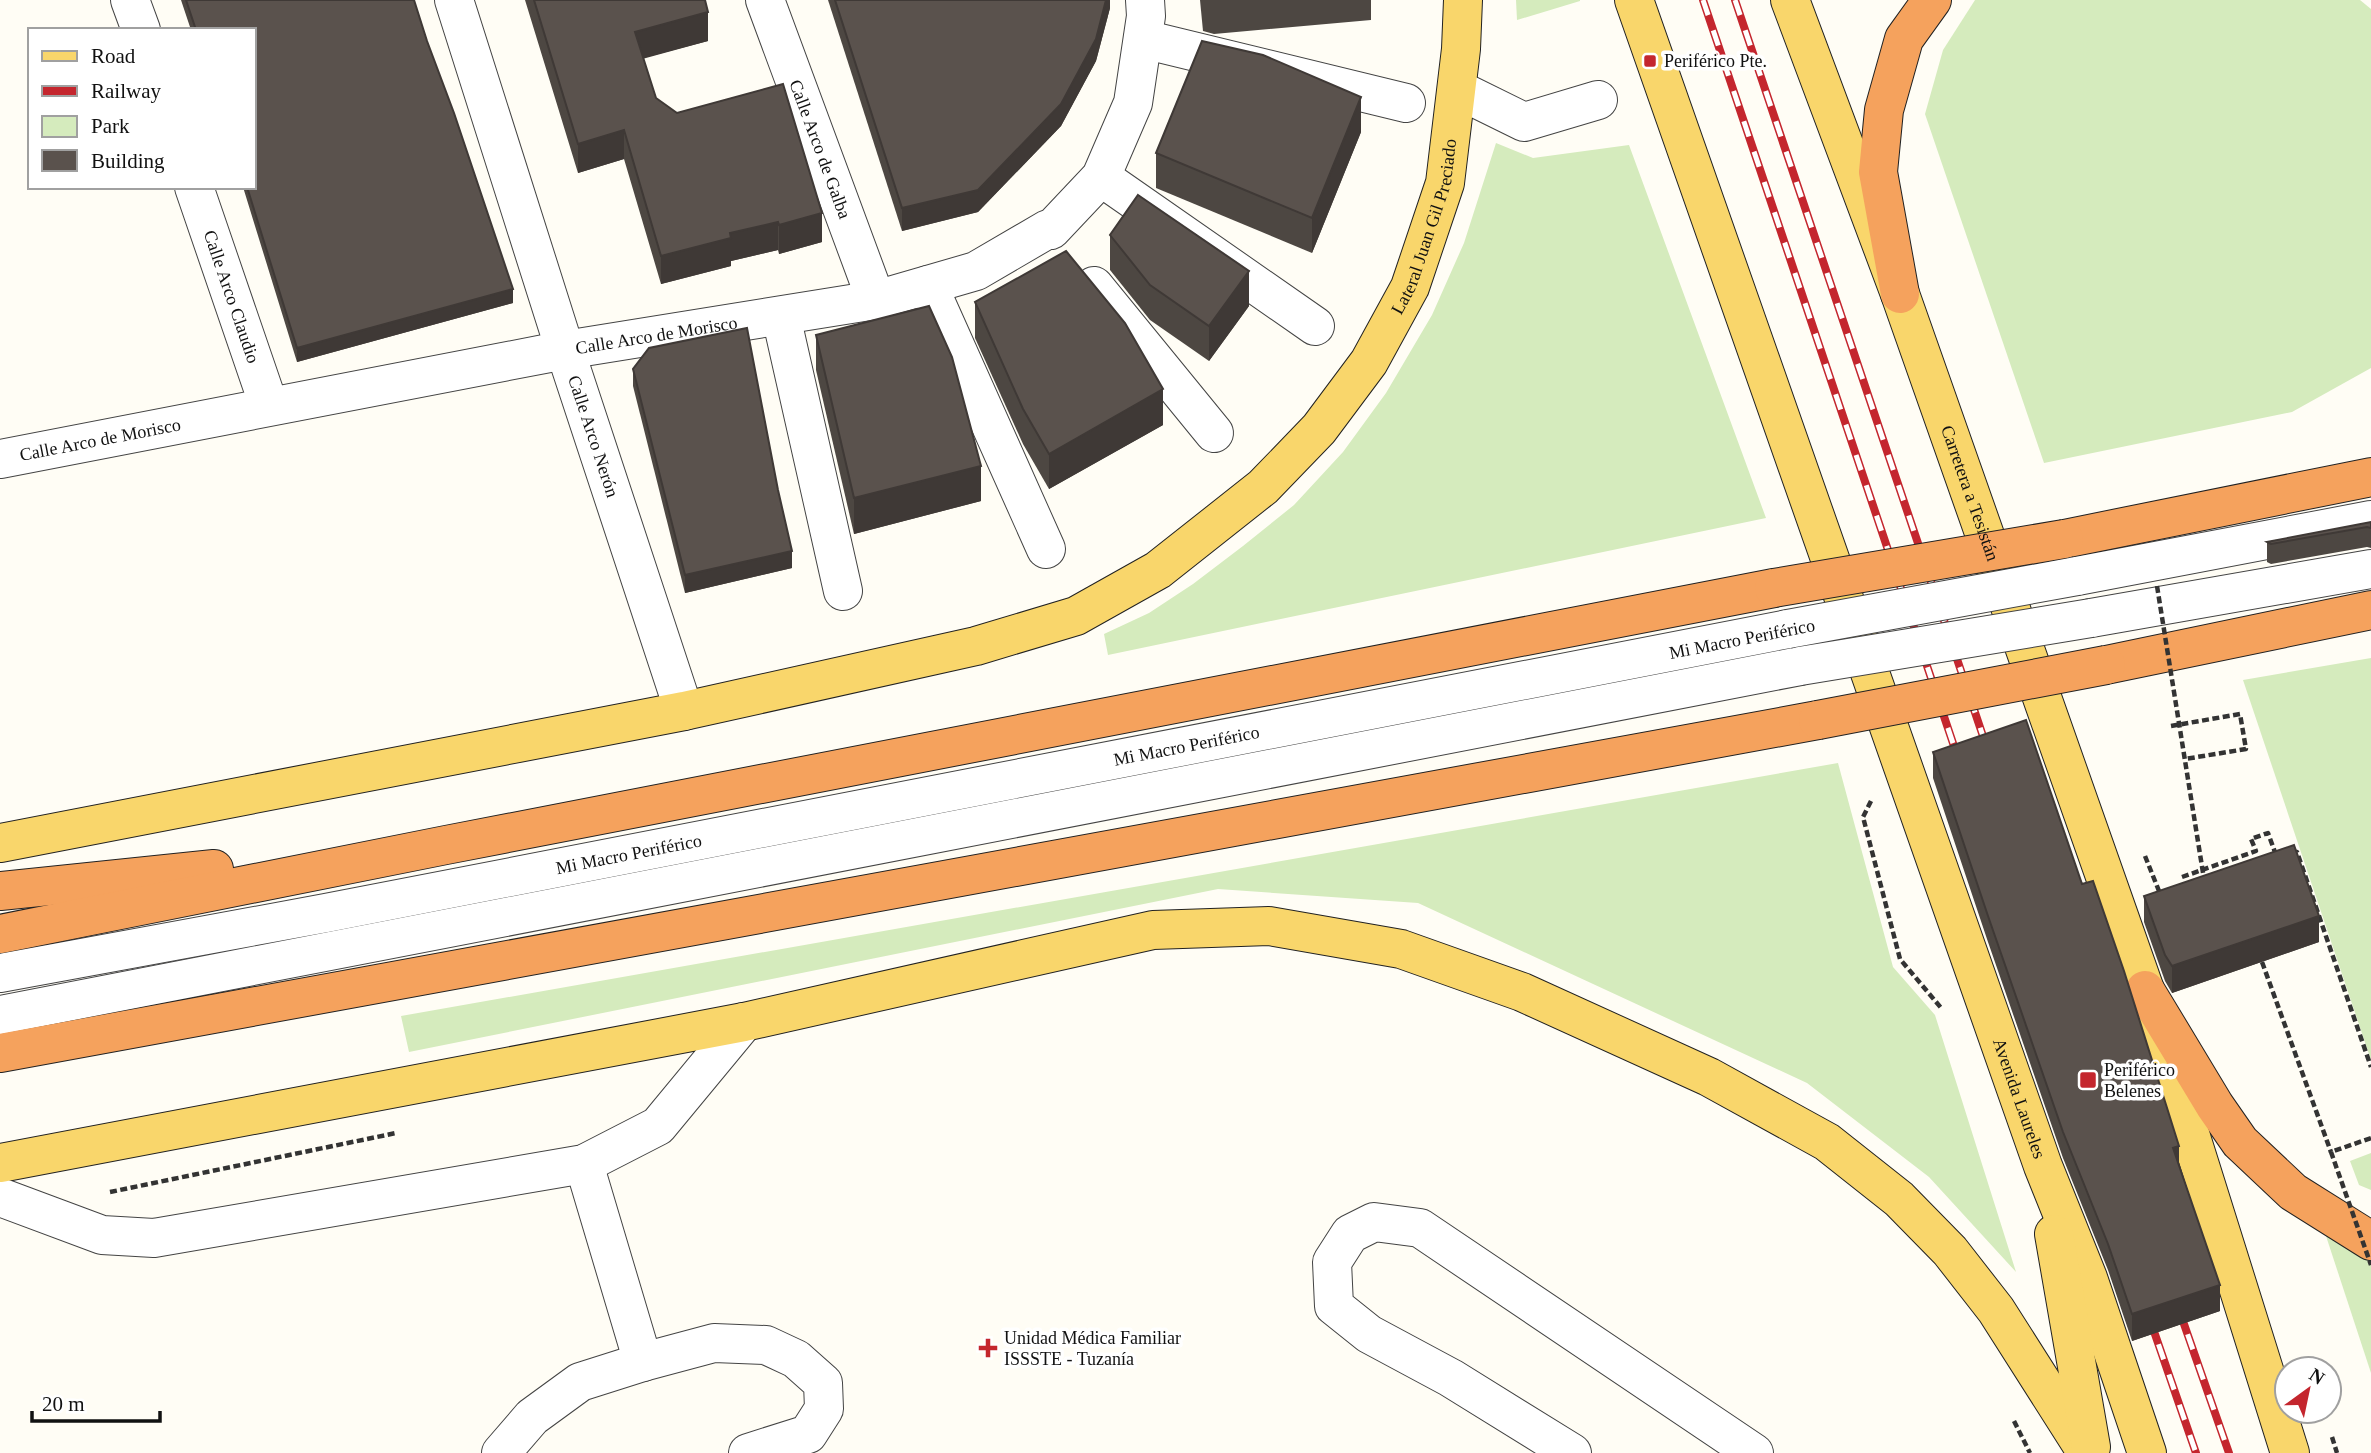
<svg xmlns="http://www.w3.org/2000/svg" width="2371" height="1453" viewBox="0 0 2371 1453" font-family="Georgia,serif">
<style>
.green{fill:#d5ebbd}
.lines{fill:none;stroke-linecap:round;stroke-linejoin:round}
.minor-casing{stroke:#444;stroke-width:40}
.major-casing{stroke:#222;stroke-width:40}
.highway-casing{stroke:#222;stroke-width:40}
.path{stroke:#333;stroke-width:4.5;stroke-dasharray:7 3.5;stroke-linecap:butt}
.minor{stroke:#fff;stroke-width:38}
.major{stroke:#f9d66b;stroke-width:38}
.highway{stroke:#f5a25d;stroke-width:38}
.rail-casing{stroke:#c4262e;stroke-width:8}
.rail{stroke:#fff;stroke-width:5;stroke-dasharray:16;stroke-linecap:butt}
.minor-bridge-casing{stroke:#444;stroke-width:40;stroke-linecap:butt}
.highway-bridge-casing{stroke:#222;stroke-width:40;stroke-linecap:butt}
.path-bridge{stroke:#333;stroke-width:4.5;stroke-dasharray:7 3.5;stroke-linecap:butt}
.minor-bridge{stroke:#fff;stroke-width:38}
.highway-bridge{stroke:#f5a25d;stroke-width:38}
.wall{fill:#4d4742}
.shaded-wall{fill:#3f3936}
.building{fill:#5a524d;stroke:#3f3936;stroke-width:2}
.poi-dot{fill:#c4262e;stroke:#fff;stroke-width:2.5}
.labels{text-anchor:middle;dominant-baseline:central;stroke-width:7;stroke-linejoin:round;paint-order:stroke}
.poi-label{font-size:18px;fill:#111;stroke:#fff;text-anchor:start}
.street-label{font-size:18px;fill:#111;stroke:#fff}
</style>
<rect width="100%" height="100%" fill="#fffdf5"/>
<!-- green -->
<g class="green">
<polygon points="1516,0 1580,0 1580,1 1517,20"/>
<polygon points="1975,0 2360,0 2371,9 2371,368 2292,412 2044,463 1925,114 1943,50"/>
<polygon points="1496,143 1533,158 1629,145 1766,518 1108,655 1104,634 1149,613 1193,584 1243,546 1294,505 1343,452 1386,393 1432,315 1464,243"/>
<polygon points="2371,658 2371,1060 2243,680"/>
<polygon points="1838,763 1893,967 1935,1015 2016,1272 1929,1177 1807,1083 1418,903 1218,889 409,1052 401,1016"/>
<polygon points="2371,1153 2371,1190 2359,1185 2350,1161"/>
<polygon points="2326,1236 2371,1261 2371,1373"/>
</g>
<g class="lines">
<defs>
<g id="minor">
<polyline points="130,0 141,30"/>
<path id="s1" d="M454,0L565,350L684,711"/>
<path id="s2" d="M765,0L876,300"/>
<polyline points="1143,39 1406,103"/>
<polyline points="1457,89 1524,122 1598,100"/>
<polyline points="1101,177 1315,326"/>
<path id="s3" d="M194,187L269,406"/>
<polyline points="928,285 1046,549"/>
<polyline points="1094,286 1214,433"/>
<polyline points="781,316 843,591"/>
<path id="s4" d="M0,459L565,350L876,300L976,271L1048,229L1051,230L1101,177L1133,103L1146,16L1145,0"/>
<polyline points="2077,576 2371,520"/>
<polyline points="2091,618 2371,569"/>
<path id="s5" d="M0,973L326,913L1788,629"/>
<polyline points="0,1015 1800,666"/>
<polyline points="584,1164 643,1362"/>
<polyline points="0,1197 102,1235 154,1238 584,1164 658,1126 744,1022"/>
<polyline points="501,1453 532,1417 580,1382 643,1362 714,1343 766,1345 796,1359 823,1383 824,1409 808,1434 748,1453"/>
<polyline points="1572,1453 1451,1378 1369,1334 1334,1306 1332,1262 1350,1234 1374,1222 1420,1228 1754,1453"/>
</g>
<g id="major">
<path id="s6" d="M1634,0L2043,1166L2088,1278L2147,1453"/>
<path id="s7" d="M1790,0L1900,294L2145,990L2290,1453"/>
<path id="s8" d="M0,843L684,711L976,646L1076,616L1158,570L1263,487L1319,429L1369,362L1410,287L1445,183L1461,49L1463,0"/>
<polyline points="0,1163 744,1022 1153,930 1269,926 1401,949 1522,992 1709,1077 1827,1142 1899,1199 1950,1251 1996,1310 2087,1453"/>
<polyline points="2054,1234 2091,1447"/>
</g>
<g id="highway">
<polyline points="1900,294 1878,172 1884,110 1904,39 1932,0"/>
<polyline points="2064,539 2371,477"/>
<polyline points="2106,665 2371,610"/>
<polyline points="0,891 214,869"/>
<polyline points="0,934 446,845 1774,588"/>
<polyline points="2145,990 2215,1106 2240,1142 2293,1192 2371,1241"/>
<polyline points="0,1053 1818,720"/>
</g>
</defs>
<!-- minor casing -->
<use href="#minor" class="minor-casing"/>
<!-- major casing -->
<use href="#major" class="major-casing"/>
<!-- highway casing -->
<use href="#highway" class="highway-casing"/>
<!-- path -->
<g class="path">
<polyline points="2171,726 2240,714 2246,749 2185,759"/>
<polyline points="1871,801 1863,817 1900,959 1942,1009"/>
<polyline points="2291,854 2297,852 2371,1067"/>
<polyline points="2145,856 2161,896"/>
<polyline points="2182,877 2256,851 2251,839 2268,833 2276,855"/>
<polyline points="2262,962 2331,1152"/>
<polyline points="110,1192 396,1133"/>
<polyline points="2014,1421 2030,1453"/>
<polyline points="2332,1437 2337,1453"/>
</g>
<!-- minor -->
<use href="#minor" class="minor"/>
<!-- major -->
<use href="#major" class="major"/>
<!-- highway -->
<use href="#highway" class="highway"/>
<defs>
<g id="rail">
<polyline points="1703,0 1960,764"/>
<polyline points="1735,0 1989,754"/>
<polyline points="2177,1304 2229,1453"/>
<polyline points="2148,1314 2196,1453"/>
</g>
</defs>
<!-- rail casing -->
<use href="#rail" class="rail-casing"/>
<!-- rail -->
<use href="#rail" class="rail"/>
<defs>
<g id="minor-bridge">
<polyline points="1788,629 2077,576"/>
<polyline points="1800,666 2091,618"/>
</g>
<g id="highway-bridge">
<polyline points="1774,588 2064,539"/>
<polyline points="1818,720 2106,665"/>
</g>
</defs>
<!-- minor-bridge casing -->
<use href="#minor-bridge" class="minor-bridge-casing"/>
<!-- highway-bridge casing -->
<use href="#highway-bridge" class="highway-bridge-casing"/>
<!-- path-bridge -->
<g class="path-bridge">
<polyline points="2157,586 2204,879"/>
<polyline points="2371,1138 2331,1152 2371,1265"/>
</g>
<!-- minor-bridge -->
<use href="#minor-bridge" class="minor-bridge"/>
<!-- highway-bridge -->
<use href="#highway-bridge" class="highway-bridge"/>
</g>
<!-- wall -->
<g class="wall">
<polygon points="181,0 414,0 513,303 297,362 243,187 254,187 254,30 191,30"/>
<polygon points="525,0 705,0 708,41 643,58 656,98 822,242 779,254 778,250 731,261 731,266 661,284 624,159 578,173"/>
<polygon points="828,0 1110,0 1110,8 1096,61 1061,126 978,212 902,231"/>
<polygon points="1200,0 1371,0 1371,20 1214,34 1203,31"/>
<polygon points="1361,132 1312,253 1156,188 1156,153"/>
<polygon points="1110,235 1249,306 1209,361 1150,320 1110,270"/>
<polygon points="975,302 1163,425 1049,489 1023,444 975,338"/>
<polygon points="816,335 981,501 854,534 816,370"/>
<polygon points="633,369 792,568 685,593 633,386"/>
<polygon points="2371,522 2371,548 2367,547 2271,564 2267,562 2267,542"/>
<polygon points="1933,752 2179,1166 2220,1311 2132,1341 2108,1270 2063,1158 1988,942 1933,778"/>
<polygon points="2144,896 2319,942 2172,993 2165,981 2144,922"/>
</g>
<!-- shaded-wall -->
<g class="shaded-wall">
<polygon points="1106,0 1110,0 1110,8 1096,61 1061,126 978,212 902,231 902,208"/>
<polygon points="708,12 708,41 635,61 635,32"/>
<polygon points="1361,97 1361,132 1312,253 1312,218"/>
<polygon points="624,130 624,159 578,173 578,144"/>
<polygon points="822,213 822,242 779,254 779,225"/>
<polygon points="778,222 778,250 731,261 731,266 661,284 661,256 730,233"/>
<polygon points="1249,271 1249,306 1209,361 1209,326"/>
<polygon points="513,289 513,303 297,362 297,348"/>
<polygon points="1163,389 1163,425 1049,489 1049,454"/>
<polygon points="981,466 981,501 854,534 854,498"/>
<polygon points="792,551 792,568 685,593 685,575"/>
<polygon points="2319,916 2319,942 2172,993 2172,966"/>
<polygon points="2179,1146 2179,1172 2173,1148"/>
<polygon points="2220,1285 2220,1311 2132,1341 2132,1314"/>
</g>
<!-- building -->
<g class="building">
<polygon points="186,0 414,0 427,41 454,113 513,289 297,348 247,187 254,187 254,30 196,30"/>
<polygon points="534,0 705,0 708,12 635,32 656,98 677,113 783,84 822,213 779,225 778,222 730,233 731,238 661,256 624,130 578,144"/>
<polygon points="835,0 1106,0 1096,39 1061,104 978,190 902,208"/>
<polygon points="1202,41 1263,55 1361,97 1312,218 1156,153"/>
<polygon points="1138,195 1249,271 1209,326 1150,285 1110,235"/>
<polygon points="1066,251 1125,323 1163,389 1049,454 1023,409 975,302"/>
<polygon points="929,306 952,357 981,466 854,498 816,335"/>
<polygon points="747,328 778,490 792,551 685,575 633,369 649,348"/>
<polygon points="2371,522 2371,528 2367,527 2271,544 2267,542"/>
<polygon points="2026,720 2082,884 2093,881 2124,971 2179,1146 2173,1148 2220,1285 2132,1314 2108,1244 2063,1132 1988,916 1933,752"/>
<polygon points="2294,845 2319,916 2172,966 2165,955 2144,896"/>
</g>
<!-- markers -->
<g class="poi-dot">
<rect x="1643" y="54" width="14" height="14" rx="3.5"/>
<rect x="2079" y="1071" width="18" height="18" rx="3.5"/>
<path d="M984.5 1337.5h7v7h7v7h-7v7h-7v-7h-7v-7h7z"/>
</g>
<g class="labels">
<!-- poi labels -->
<g class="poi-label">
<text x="1664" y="61">Periférico Pte.</text>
<text x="2104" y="1070">Periférico<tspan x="2104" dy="21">Belenes</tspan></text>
<text x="1004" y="1338">Unidad Médica Familiar<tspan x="1004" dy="21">ISSSTE - Tuzanía</tspan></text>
</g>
<!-- street labels -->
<g class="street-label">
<text stroke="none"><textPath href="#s2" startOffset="159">Calle Arco de Galba</textPath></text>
<text stroke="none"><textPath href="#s8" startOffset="1640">Lateral Juan Gil Preciado</textPath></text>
<text stroke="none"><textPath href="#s3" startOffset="116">Calle Arco Claudio</textPath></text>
<text stroke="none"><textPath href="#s4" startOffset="668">Calle Arco de Morisco</textPath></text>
<text stroke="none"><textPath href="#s1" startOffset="458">Calle Arco Nerón</textPath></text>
<text stroke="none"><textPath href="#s4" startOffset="102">Calle Arco de Morisco</textPath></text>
<text stroke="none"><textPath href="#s7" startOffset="525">Carretera a Tesistán</textPath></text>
<text transform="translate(1742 639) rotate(-11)">Mi Macro Periférico</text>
<text stroke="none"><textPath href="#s5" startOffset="1208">Mi Macro Periférico</textPath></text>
<text stroke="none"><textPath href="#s5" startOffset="640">Mi Macro Periférico</textPath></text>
<text stroke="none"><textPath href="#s6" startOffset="1164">Avenida Laureles</textPath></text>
</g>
</g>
<!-- legend -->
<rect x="28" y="28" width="228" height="161" fill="#ffffff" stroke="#a0a0a0" stroke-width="2"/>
<rect x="42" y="51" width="35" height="10" fill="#f9d66b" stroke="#a0a0a0" stroke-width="2"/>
<text x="91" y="63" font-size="21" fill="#111111">Road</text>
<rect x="42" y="86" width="35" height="10" fill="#c4262e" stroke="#a0a0a0" stroke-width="2"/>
<text x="91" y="98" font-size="21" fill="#111111">Railway</text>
<rect x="42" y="116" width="35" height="21" fill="#d5ebbd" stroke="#a0a0a0" stroke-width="2"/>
<text x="91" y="133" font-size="21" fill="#111111">Park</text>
<rect x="42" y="150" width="35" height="21" fill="#5a524d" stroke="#a0a0a0" stroke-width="2"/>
<text x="91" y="168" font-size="21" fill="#111111">Building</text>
<!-- north arrow -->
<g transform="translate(2308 1390) rotate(33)"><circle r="33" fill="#ffffff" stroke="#a0a0a0" stroke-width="2"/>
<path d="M0-5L12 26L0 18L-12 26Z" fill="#c4262e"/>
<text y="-10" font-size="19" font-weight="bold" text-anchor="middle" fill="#111111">N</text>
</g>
<!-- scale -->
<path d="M32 1411v10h128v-10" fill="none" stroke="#111111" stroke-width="3.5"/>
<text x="42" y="1411" font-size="21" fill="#111111" stroke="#ffffff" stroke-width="5" paint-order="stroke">20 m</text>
</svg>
